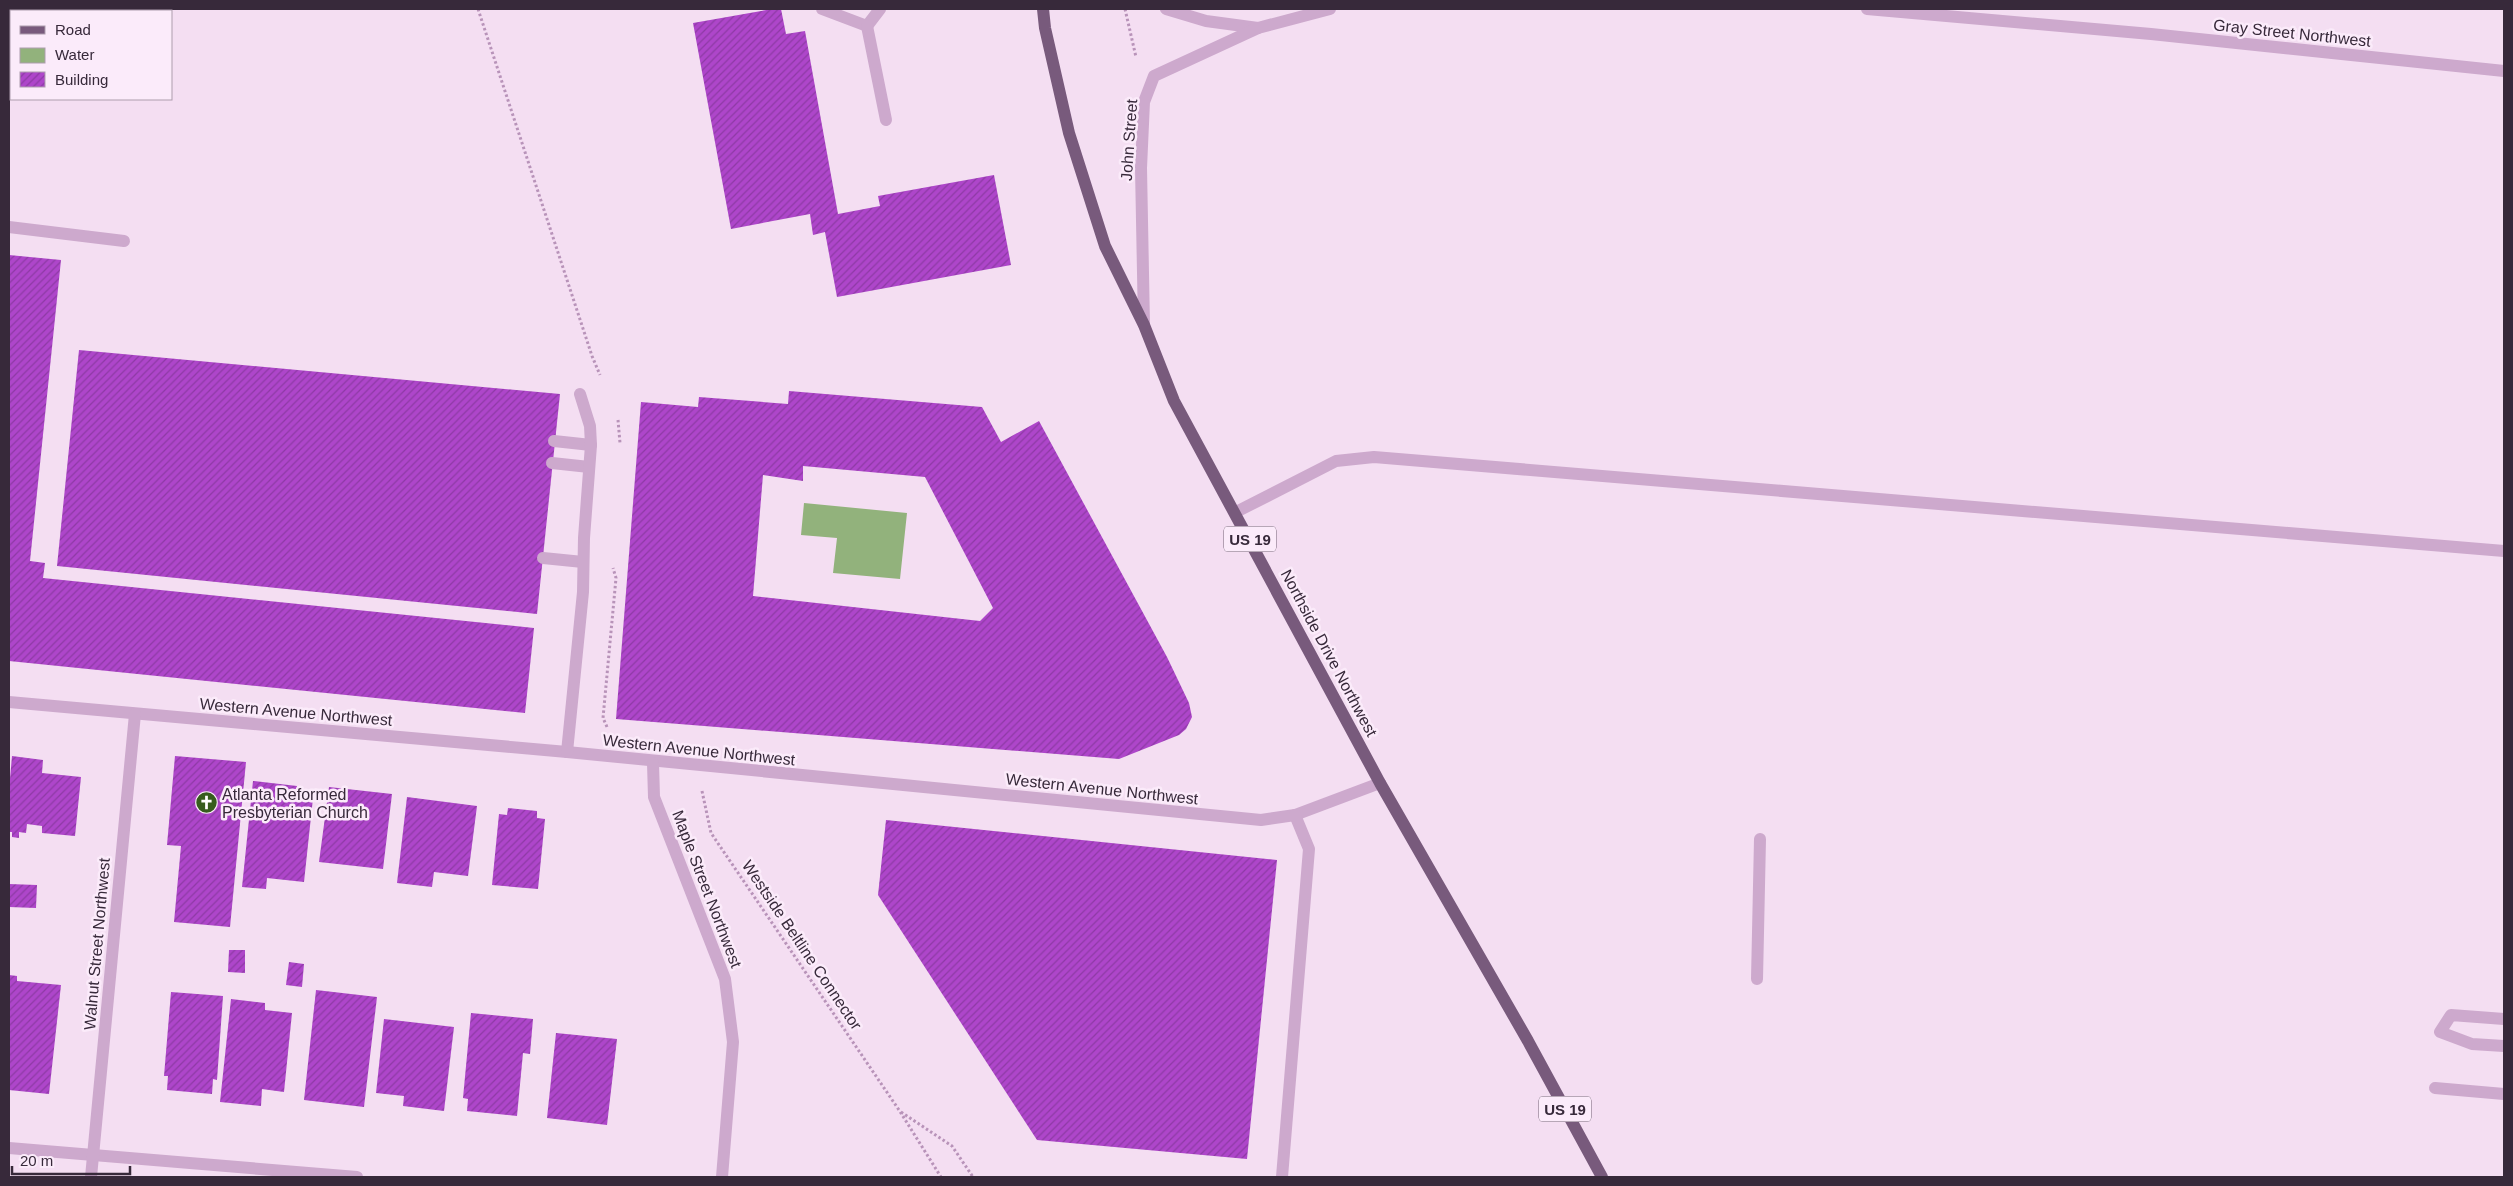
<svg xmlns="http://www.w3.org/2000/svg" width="2513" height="1186" viewBox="0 0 2513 1186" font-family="Arial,sans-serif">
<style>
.water{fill:#92b27c}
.building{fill:url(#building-hatch);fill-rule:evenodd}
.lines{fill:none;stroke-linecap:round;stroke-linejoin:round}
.path{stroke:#b893b9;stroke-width:3;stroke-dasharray:2.5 2.5;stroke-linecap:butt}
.minor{stroke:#cda9cd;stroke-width:12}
.major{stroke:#785a7c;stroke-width:12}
.labels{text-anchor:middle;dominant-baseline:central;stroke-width:5;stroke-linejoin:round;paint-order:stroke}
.shield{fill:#fbebfa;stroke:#726374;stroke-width:1}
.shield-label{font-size:15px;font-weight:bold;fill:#37293a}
.street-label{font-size:16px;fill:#37293a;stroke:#fbebfa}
.poi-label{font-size:16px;fill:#37293a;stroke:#fbebfa;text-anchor:start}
</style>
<defs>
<pattern id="building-hatch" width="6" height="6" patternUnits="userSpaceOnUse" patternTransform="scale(1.25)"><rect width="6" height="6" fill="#ae46ca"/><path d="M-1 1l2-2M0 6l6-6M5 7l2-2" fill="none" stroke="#8e3aa5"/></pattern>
</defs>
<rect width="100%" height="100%" fill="#f4def2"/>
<!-- water -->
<polygon class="water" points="804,503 907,513 900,579 833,573 837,538 801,535"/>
<!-- building -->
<g class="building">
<polygon points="772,9 781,9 786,34 805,31 838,214 880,206 878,196 994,175 1011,265 837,297 825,232 813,235 810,214 731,229 693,23"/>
<polygon points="9,255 61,260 30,561 45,563 43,578 534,628 525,713 9,661"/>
<polygon points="79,350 560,394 537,614 57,566"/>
<path d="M789,391L982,407L1001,442L1039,421L1167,657L1189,703L1192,717L1186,729L1179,735L1119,759L616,719L641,402L698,407L699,397L788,404ZM803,466L925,477L993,608L980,621L753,596L763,475L803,481Z"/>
<polygon points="12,756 43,760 42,773 81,777 75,836 42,833 42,826 27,824 26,833 19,832 19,838 12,837 12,832 9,832 9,790"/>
<polygon points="175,756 246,762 230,927 174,922 181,846 167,845"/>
<polygon points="253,781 297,786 296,797 313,798 304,882 267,878 266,889 242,887"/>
<polygon points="329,787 392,794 383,869 319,862"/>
<polygon points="407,797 477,806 468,876 434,872 432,887 397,883"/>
<polygon points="508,808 537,811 537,818 545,819 538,889 492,885 499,814 507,815"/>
<polygon points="886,820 1277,860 1247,1159 1037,1140 878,895"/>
<polygon points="9,884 37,885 36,908 9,907"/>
<polygon points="229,950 245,950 245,973 228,972"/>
<polygon points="289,962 304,964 302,987 286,985"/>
<polygon points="9,975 17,976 17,981 61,985 49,1094 9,1090"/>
<polygon points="316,990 377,997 364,1107 304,1100"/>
<polygon points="171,992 223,996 217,1080 213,1079 212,1094 167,1090 168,1076 164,1076"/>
<polygon points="231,999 265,1003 265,1010 292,1013 284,1092 262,1089 261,1106 220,1102"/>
<polygon points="471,1013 533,1019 530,1054 523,1053 517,1116 467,1111 468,1099 463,1098"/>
<polygon points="384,1019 454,1027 444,1111 403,1106 404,1096 376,1093"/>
<polygon points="556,1033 617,1039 607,1125 547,1118"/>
</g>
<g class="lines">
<!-- path -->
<g class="path">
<polyline points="478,9 592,356 600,375"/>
<polyline points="1125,9 1136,57"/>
<polyline points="618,420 620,443"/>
<polyline points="607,727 603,718 616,578 613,568"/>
<polyline points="702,791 711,833 899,1110 941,1177"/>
<polyline points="901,1112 952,1146 973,1177"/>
</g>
<!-- minor -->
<g class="minor">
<polyline points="822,9 867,26 880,9"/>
<polyline points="1166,9 1206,21 1258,28"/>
<polyline points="1867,9 2151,34 2504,71"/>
<polyline points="867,26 886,120"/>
<polyline points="9,227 124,241"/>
<polyline points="1144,325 1141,168 1144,102 1154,76 1258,28 1330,9"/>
<polyline points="554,441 591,445"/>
<polyline points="552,463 589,467"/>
<polyline points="1236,512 1336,461 1374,457 2504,551"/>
<polyline points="543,558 583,562"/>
<polyline points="9,702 567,752 1261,820 1295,815 1380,783"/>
<polyline points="567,752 583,592 584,538 591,445 590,426 580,394"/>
<polyline points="653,763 654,797 725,979 733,1042 722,1177"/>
<polyline points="1757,979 1760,839"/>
<polyline points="2504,1019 2451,1015 2440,1032 2472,1044 2504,1046"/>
<polyline points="2435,1088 2504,1094"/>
<polyline points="9,1148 357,1177"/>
<polyline points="91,1177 135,714"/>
<polyline points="1282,1177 1309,849 1295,815"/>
</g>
<!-- major -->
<polyline class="major" points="1043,9 1045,28 1069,133 1105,246 1144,325 1174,401 1380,783 1528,1041 1602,1177"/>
</g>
<!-- icons -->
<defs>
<symbol id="church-disc" viewBox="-11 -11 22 22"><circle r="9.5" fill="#365d1d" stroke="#fbebfa"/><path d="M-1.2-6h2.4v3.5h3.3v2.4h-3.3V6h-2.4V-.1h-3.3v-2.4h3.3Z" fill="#fff"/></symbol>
</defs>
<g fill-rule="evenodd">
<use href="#church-disc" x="194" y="790" width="25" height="25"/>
</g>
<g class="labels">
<!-- shield labels -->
<g class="shield">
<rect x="1224" y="526.5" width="52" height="25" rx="4"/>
<rect x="1539" y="1096.5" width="52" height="25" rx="4"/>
</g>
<g class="shield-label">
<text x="1250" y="539">US 19</text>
<text x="1565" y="1109">US 19</text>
</g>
<!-- street labels -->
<g class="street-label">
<text transform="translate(2292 33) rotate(6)">Gray Street Northwest</text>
<text transform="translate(1129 140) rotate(-86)">John Street</text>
<text transform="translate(1329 653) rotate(62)">Northside Drive Northwest</text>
<text transform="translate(296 712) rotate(5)">Western Avenue Northwest</text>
<text transform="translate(699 750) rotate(6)">Western Avenue Northwest</text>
<text transform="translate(1102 789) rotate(6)">Western Avenue Northwest</text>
<text transform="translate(707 889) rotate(69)">Maple Street Northwest</text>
<text transform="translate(97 944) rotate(-85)">Walnut Street Northwest</text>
<text transform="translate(802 945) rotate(56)">Westside Beltline Connector</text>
</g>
<!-- poi labels -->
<g class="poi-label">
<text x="222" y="794">Atlanta Reformed<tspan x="222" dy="18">Presbyterian Church</tspan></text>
</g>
</g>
<!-- border -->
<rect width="2513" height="1186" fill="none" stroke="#37293a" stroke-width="20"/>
<!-- legend -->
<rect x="10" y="10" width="162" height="90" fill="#fbebfa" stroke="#ad9dad"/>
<rect x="20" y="26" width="25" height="8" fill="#785a7c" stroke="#ad9dad"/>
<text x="55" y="35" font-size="15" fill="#37293a">Road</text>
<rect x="20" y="48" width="25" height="15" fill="#92b27c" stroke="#ad9dad"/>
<text x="55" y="60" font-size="15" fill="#37293a">Water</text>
<rect x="20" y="72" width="25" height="15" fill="url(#building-hatch)" stroke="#ad9dad"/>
<text x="55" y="85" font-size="15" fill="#37293a">Building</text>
<!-- scale -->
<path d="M12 1166v8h118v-8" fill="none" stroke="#37293a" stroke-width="2.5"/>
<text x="20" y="1166" font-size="15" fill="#37293a" stroke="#fbebfa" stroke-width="4" paint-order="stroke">20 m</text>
</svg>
